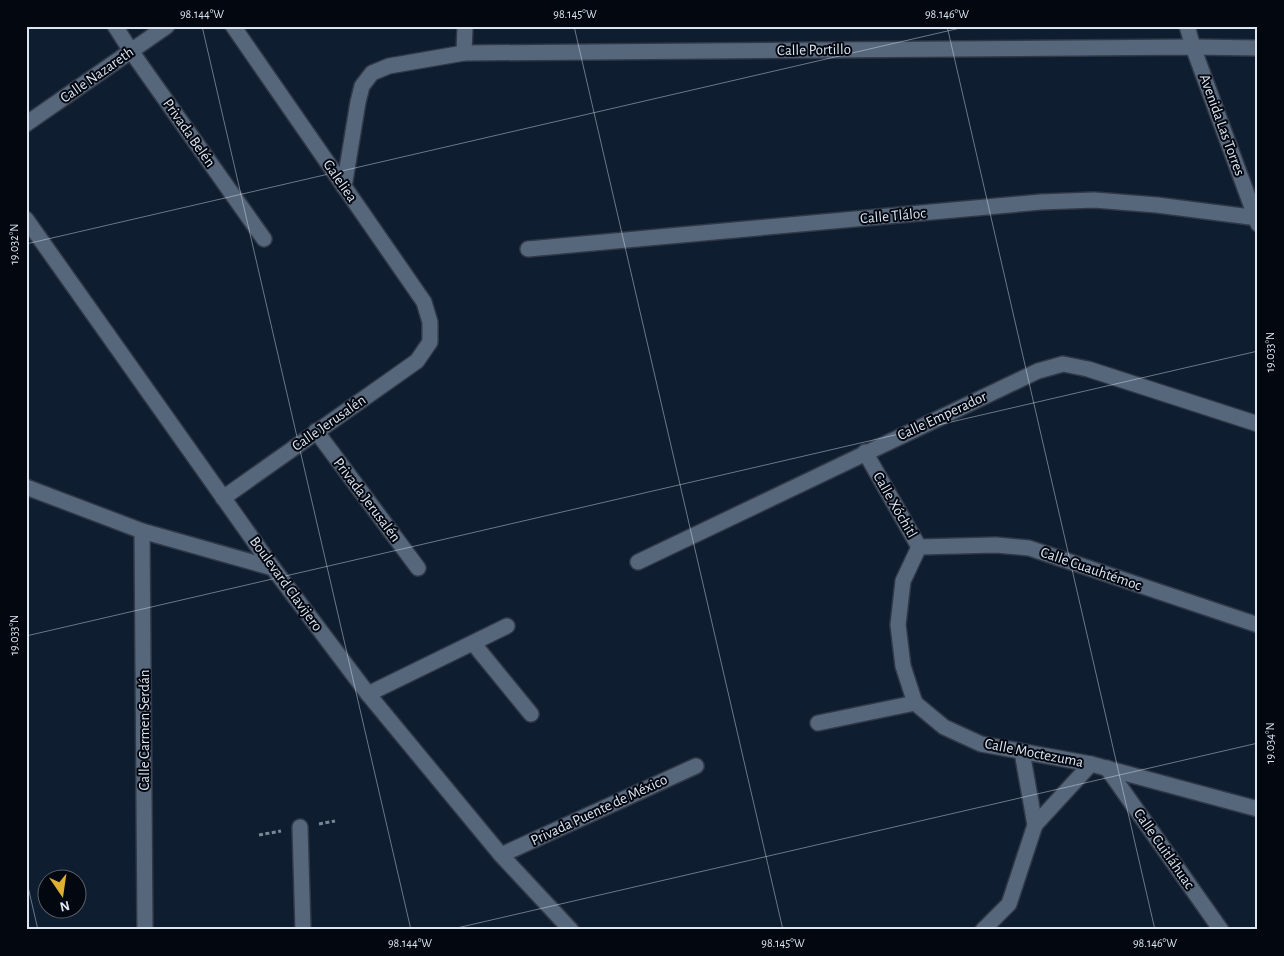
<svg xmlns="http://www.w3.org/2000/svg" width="1284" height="956" viewBox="0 0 1284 956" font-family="'Alegreya Sans',sans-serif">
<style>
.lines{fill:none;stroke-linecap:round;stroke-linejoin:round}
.minor-casing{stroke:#303847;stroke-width:18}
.tertiary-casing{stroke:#303847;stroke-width:18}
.path{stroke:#7a8796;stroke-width:3;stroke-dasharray:4 2.5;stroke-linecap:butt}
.minor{stroke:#56677c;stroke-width:15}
.tertiary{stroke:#56677c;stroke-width:15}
.ticks{fill:none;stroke:#dce6f3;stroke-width:1;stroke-opacity:0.45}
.labels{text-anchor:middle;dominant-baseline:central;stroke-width:4;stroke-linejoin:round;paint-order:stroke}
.street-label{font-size:15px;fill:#dce6f3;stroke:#03070f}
.neatline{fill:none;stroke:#dce6f3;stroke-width:2}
.ticks-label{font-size:12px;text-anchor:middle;fill:#dce6f3}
</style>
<rect width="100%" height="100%" fill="#0e1d2f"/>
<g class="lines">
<defs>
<g id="minor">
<polyline points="115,26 131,51 264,239"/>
<polyline points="1187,26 1193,47 1258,224"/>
<polyline points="464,53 465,26"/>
<polyline points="26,124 167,26"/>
<polyline points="344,187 358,102 362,86 372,73 389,66 464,53 1193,47 1258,48"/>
<polyline points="528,249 1041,202 1094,200 1157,205 1258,218"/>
<polyline points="316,431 418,568"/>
<polyline points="865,452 919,547"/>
<polyline points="26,487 142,531 273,568"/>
<polyline points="223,498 417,361 430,342 430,322 424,302 233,26"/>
<polyline points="142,531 145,930"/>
<polyline points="919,547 996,545 1029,548 1258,625"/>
<polyline points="638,562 1038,371 1063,364 1088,369 1258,424"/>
<polyline points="473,643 531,714"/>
<polyline points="368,694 507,626"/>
<polyline points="915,703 944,727 981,744 1091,764 1258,809"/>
<polyline points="915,703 903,666 898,625 903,581 919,547"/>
<polyline points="818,723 915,703"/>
<polyline points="1022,752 1035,825"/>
<polyline points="1107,768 1221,930"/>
<polyline points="300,827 303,930"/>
<polyline points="501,855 696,766"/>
<polyline points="983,930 1009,904 1035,825 1091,764"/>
</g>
<polyline id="tertiary" points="26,219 273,568 368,694 501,855 571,930"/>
</defs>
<!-- minor casing -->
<use href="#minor" class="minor-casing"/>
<!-- tertiary casing -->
<use href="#tertiary" class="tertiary-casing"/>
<!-- path -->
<g class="path">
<polyline points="319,824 335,821"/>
<polyline points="259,835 281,831"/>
</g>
<!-- minor -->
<use href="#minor" class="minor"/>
<!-- tertiary -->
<use href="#tertiary" class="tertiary"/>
</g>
<!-- ticks -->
<path class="ticks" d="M202,26L411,930M574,26L783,930M947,26L1155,930M26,244L969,26M26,636L1258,351M26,878L38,930M448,930L1258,743"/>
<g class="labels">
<!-- street labels -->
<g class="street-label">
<text transform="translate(814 50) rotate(-1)">Calle Portillo</text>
<text transform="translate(97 75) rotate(-35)">Calle Nazareth</text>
<text transform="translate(1222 125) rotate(70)">Avenida Las Torres</text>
<text transform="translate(189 133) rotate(55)">Privada Belén</text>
<text transform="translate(340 181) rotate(55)">Galeliea</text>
<text transform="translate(893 216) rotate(-5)">Calle Tláloc</text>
<text transform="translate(942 416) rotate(-25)">Calle Emperador</text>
<text transform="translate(329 423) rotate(-35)">Calle Jerusalén</text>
<text transform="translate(367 500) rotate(53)">Privada Jerusalén</text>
<text transform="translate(895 505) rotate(60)">Calle Xóchitl</text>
<text transform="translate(1091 569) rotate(19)">Calle Cuauhtémoc</text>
<text transform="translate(286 584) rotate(54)">Boulevard Clavijero</text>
<text transform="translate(144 730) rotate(-90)">Calle Carmen Serdán</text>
<text transform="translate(1034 753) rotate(11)">Calle Moctezuma</text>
<text transform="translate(599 810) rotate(-25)">Privada Puente de México</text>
<text transform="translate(1164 849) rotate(55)">Calle Cuitláhuac</text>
</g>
</g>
<!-- border -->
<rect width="1284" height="956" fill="none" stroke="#03070f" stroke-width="55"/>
<!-- north arrow -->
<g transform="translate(62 894) rotate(167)"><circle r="24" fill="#03070f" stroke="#5a606a"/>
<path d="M0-4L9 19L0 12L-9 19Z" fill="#deb133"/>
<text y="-8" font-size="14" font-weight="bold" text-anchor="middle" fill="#dce6f3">N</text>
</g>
<rect x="28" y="28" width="1228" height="900" class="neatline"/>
<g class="ticks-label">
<text x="202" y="18">98.144°W</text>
<text x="575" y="18">98.145°W</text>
<text x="947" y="18">98.146°W</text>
<text transform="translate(14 244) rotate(-90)" y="4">19.032°N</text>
<text transform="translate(1270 352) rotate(-90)" y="4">19.033°N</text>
<text transform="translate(14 635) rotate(-90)" y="4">19.033°N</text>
<text transform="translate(1270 743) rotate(-90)" y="4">19.034°N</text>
<text x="410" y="947">98.144°W</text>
<text x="783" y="947">98.145°W</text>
<text x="1155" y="947">98.146°W</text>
</g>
</svg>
